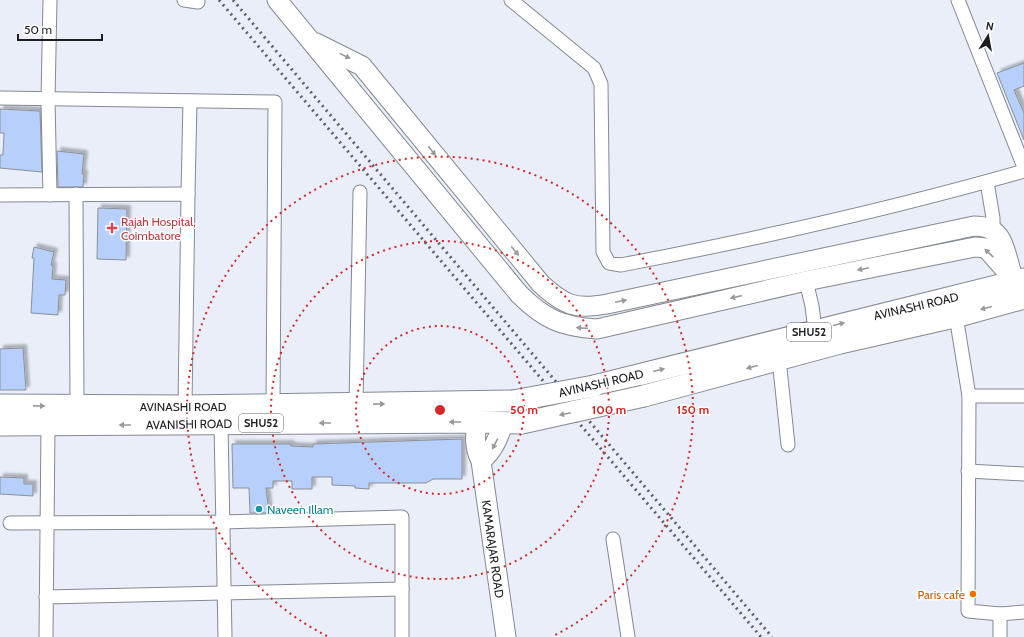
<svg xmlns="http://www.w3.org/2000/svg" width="1024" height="637" viewBox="0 0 1024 637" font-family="Cabin,sans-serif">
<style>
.building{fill:#b6cffb;stroke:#8b9099;filter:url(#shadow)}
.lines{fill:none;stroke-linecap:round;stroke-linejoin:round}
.minor-casing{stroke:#848992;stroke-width:15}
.secondary-casing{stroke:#848992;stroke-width:21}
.primary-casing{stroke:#848992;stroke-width:23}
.minor{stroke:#fff;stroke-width:13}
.secondary{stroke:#fff;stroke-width:19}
.primary{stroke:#fff;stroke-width:21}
.rail{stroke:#5d6066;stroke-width:3;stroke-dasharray:2 4;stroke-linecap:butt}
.primary-bridge-casing{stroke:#848992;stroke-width:23;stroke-linecap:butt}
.primary-bridge{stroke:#fff;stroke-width:21}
.oneway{fill:#98999b}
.ring{fill:none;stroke:#d62828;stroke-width:2;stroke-dasharray:2 4}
.health-dot{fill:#e0444e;stroke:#fff;stroke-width:1.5}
.culture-dot{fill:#0f9aa8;stroke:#fff;stroke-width:1.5}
.food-dot{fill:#e8710a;stroke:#fff;stroke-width:1.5}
.labels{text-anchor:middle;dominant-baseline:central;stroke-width:3;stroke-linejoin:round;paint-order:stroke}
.shield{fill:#fff;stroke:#5f6164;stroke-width:1}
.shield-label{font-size:11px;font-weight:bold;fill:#1b1d21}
.health-label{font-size:12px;fill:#be3a42;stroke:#fff;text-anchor:start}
.street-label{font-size:12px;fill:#1b1d21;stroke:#fff}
.culture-label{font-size:12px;fill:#0d838f;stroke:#fff;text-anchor:start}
.food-label{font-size:12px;fill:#c56008;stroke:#fff;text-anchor:end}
.centre{fill:#d62828;stroke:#fff;stroke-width:2}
.ring-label{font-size:12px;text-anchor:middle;font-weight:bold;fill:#d62828;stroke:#fff;stroke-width:3;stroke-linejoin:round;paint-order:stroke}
</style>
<defs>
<filter id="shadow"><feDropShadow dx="3.5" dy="-3.5" stdDeviation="1" flood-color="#0004"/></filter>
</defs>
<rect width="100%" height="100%" fill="#e9eef8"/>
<!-- building -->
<g class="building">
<polygon points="1024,63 1024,86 1014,90 1024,113 1024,140 997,73"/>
<polygon points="0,109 40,111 42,172 0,168 0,155 3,155 4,133 0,133"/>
<polygon points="57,151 84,154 82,174 84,174 83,187 58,187"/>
<polygon points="98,208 127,209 126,260 97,259"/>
<polygon points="34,247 54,252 51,265 53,266 52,279 66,280 65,295 59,295 58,315 31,313 34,258 32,258"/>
<polygon points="23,348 26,390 0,390 0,349"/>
<polygon points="462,439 462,479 433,479 426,483 369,483 369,489 355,488 355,486 332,485 332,477 312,477 312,489 292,489 292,481 273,481 273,488 266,488 269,513 250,513 249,488 233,488 232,444 290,444 291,446 313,447 313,444"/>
<polygon points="0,477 24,478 24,484 33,484 33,496 0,494"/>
</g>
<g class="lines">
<defs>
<g id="minor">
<polyline points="184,0 198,2"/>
<path d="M511,0L594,68L601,84L603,252L609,263L621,265C757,239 891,209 1024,171"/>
<polyline points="958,0 1024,167"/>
<polyline points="0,98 275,102 273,405"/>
<polyline points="987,182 993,218 993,229"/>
<polyline points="76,194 77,406"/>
<polyline points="188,194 190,101"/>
<polyline points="0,195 188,194 185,406"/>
<polyline points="50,195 48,99 50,0"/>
<polyline points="806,281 812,306 815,330"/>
<polyline points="956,316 969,396 968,611 1000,614"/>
<polyline points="779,359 788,445"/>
<polyline points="969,396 1024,396"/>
<polyline points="356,404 360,192"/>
<polyline points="221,424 225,637"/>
<polyline points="968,471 1024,474"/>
<polyline points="10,523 223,522 402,517 402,637"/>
<polyline points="613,539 628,637"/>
<polyline points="46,597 402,589"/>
<polyline points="46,637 48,426"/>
<polyline points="1000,637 1000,614 1024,612"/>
</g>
<g id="secondary">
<path d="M277,0L519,294C544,319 562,327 597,329L806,281L975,247L986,248L1015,281"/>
<path d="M316,43L362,66L541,284C564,305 575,310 607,304L974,226C1005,226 1004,250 1012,274"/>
<path d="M477,422C475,436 474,447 481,461L506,637"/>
<path d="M481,461C494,450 498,438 504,422"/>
</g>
<g id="primary">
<polyline points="594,386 1024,279"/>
<polyline points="644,396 840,343 963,315 1024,298"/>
<polyline points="0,405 183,406 513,401"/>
<polyline points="0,425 477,422 522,423"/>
</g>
</defs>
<!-- minor casing -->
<use href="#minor" class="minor-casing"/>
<!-- secondary casing -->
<use href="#secondary" class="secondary-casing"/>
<!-- primary casing -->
<use href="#primary" class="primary-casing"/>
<!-- minor -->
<use href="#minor" class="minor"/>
<!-- secondary -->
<use href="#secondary" class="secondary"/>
<!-- primary -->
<use href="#primary" class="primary"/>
<!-- rail -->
<g class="rail">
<polyline points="219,0 761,637"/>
<polyline points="233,0 772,637"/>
</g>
<defs>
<g id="primary-bridge">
<polyline points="513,401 594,386"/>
<polyline points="522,423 644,396"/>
</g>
</defs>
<!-- primary-bridge casing -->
<use href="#primary-bridge" class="primary-bridge-casing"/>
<!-- primary-bridge -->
<use href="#primary-bridge" class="primary-bridge"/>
</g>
<!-- one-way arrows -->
<defs><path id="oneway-solid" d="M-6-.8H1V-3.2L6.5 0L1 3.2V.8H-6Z"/></defs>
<g class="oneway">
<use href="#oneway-solid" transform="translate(345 56) rotate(26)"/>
<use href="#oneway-solid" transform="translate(432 151) rotate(51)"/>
<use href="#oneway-solid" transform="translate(515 251) rotate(51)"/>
<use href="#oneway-solid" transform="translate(989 253) rotate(-136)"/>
<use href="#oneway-solid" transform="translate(863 269) rotate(168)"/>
<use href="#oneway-solid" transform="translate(736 297) rotate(167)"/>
<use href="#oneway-solid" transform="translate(621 301) rotate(-12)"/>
<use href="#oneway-solid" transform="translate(986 308) rotate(165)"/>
<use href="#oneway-solid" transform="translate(839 324) rotate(-14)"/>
<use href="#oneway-solid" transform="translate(582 328) rotate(-176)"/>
<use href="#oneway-solid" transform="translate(752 367) rotate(165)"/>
<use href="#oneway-solid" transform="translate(659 370) rotate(-14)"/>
<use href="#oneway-solid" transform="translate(379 404) rotate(-1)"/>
<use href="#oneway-solid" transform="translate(39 406) rotate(1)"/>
<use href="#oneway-solid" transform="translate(565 414) rotate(168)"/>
<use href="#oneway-solid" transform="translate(455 422) rotate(180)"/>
<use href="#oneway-solid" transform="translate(325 423) rotate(180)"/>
<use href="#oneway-solid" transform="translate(125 425) rotate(180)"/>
<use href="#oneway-solid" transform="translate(495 444) rotate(117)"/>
</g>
<!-- distance rings -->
<g class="ring">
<circle cx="440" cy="410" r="84"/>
<circle cx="440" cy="410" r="169"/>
<path d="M327 636A253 253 0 1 1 553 636"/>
</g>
<!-- markers -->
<path class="health-dot" d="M110 222h4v4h4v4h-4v4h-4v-4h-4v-4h4z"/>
<circle class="culture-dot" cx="259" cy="509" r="4"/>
<circle class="food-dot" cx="973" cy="594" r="4"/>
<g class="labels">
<!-- shield labels -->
<g class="shield">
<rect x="787" y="323" width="44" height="18" rx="3"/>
<rect x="239" y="414" width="44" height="18" rx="3"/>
</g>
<g class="shield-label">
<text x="809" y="332">SHU52</text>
<text x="261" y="423">SHU52</text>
</g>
<!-- health labels -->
<g class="health-label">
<text x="121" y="221">Rajah Hospital,<tspan x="121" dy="14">Coimbatore</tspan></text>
</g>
<!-- street labels -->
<g class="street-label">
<text transform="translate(916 306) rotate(-13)">AVINASHI ROAD</text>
<text transform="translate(601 383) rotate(-13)">AVINASHI ROAD</text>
<text x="183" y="406">AVINASHI ROAD</text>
<text transform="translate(189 424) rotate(-1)">AVANISHI ROAD</text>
<text transform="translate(493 549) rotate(82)">KAMARAJAR ROAD</text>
</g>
<!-- culture labels -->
<g class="culture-label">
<text x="267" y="509">Naveen Illam</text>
</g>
<!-- food labels -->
<g class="food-label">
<text x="965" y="594">Paris cafe</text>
</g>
</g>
<circle cx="440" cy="410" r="6" class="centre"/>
<g class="ring-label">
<text x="524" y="414">50 m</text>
<text x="609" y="414">100 m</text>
<text x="693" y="414">150 m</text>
</g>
<!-- north arrow -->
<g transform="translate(988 36) rotate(11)" stroke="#ffffff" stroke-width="3" paint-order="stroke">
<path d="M0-3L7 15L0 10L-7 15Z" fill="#1b1d21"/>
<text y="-6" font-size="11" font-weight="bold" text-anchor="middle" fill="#1b1d21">N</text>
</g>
<!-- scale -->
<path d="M18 34v6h84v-6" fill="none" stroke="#1b1d21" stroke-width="2"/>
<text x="24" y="34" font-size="12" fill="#1b1d21" stroke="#ffffff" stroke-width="3" paint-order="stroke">50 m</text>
</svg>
